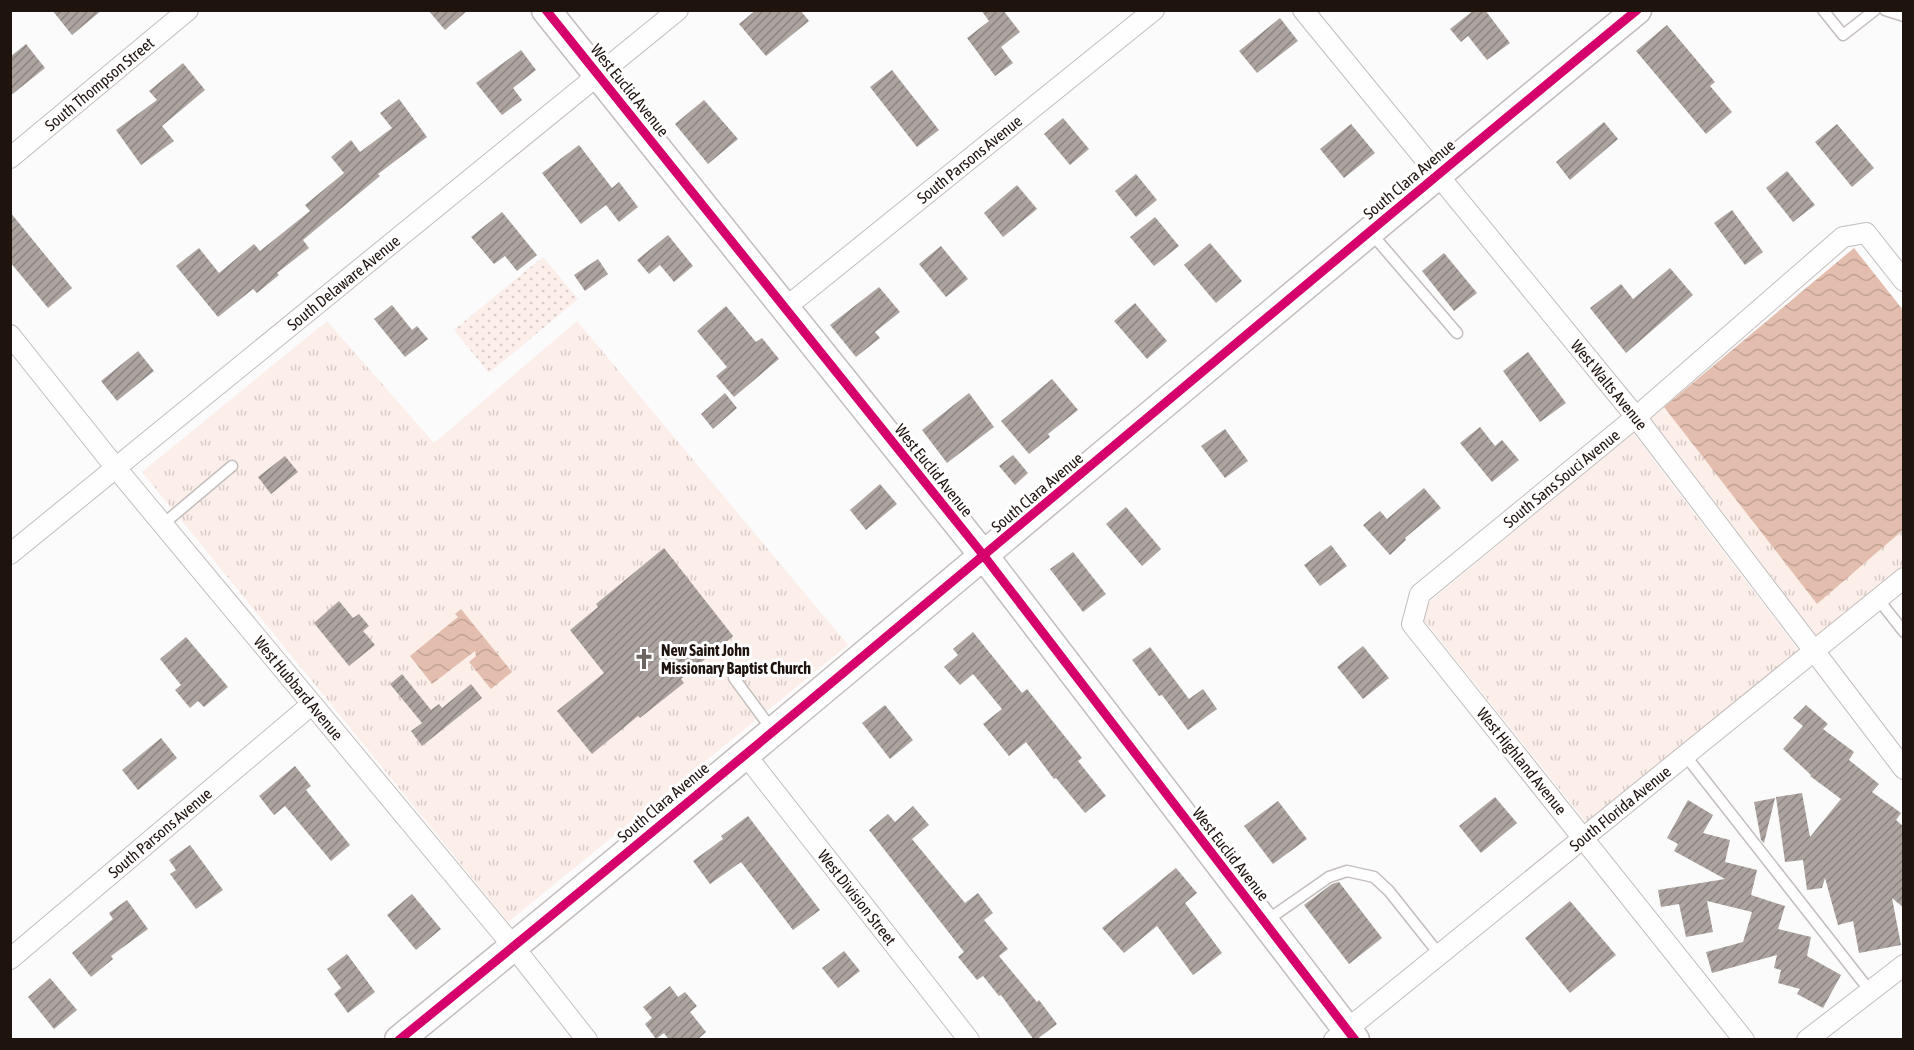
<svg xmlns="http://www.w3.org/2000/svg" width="1914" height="1050" viewBox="0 0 1914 1050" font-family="'Asap Condensed',sans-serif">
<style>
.park{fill:url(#park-tufts)}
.garden{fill:url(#garden-dots)}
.water{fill:url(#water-waves)}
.building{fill:url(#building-hatch)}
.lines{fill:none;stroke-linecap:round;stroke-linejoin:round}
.lane-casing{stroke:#c3bdbb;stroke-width:13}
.street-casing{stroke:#c3bdbb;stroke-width:22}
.secondary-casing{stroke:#c3bdbb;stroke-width:31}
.lane{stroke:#fefefe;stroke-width:10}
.street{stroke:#fefefe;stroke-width:20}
.secondary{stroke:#fefefe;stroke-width:28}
.cycleway-casing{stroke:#fff;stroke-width:13}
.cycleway{stroke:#d6006c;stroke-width:9}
.labels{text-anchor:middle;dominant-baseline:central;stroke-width:6;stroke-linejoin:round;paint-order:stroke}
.street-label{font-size:16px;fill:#1f130e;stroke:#fff}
.poi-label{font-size:16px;font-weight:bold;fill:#1f130e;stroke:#fff;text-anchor:start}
</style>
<defs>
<pattern id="park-tufts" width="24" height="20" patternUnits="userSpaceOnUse" patternTransform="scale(1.5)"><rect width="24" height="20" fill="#fceee9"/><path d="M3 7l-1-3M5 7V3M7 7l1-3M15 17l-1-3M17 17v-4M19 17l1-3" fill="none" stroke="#d8cbc7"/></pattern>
<pattern id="garden-dots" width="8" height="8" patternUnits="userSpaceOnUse" patternTransform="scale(1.5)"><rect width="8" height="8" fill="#fceee9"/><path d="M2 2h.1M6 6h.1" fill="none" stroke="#d8cbc7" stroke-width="1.8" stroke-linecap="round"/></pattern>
<pattern id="water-waves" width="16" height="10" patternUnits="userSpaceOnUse" patternTransform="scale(1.5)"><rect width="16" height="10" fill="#e3bdad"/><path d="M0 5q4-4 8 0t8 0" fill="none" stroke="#c2a294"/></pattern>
<pattern id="building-hatch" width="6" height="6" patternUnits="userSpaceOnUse" patternTransform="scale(1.5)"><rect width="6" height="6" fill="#ada4a0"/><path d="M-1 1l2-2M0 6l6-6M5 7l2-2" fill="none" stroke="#8c8481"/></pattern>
</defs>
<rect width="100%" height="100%" fill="#fbfbfb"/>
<!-- park -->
<g class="park">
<polygon points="327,321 434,443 577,321 848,645 508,922 142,472"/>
<polygon points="1664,407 1817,604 1903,530 1903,565 1817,636 1651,418"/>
<polygon points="1633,433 1799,651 1586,822 1424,620 1428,603"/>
</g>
<!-- garden -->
<polygon class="garden" points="543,257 578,299 489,373 454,330"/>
<!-- water -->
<g class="water">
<polygon points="1854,248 1903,310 1903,530 1817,604 1664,407"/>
<polygon points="461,609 512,672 491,689 469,662 476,656 475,651 432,684 410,656 458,617 455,614"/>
</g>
<!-- building -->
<g class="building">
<polygon points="52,10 102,10 72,35"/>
<polygon points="428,10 468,10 445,30"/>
<polygon points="756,10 800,10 809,21 766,56 739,24"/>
<polygon points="981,10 1003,10 1020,32 1001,47 1013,63 995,76 967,38 989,21"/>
<polygon points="1474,10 1485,10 1510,43 1487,60 1468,36 1461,42 1450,29"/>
<polygon points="1280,18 1298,41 1257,73 1239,51"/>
<polygon points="1667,25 1715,82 1710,86 1732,112 1706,134 1636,51"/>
<polygon points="26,44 45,68 10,96 10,57"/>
<polygon points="521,50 536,70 513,88 522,100 502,115 476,83"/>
<polygon points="183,63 205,90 162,126 174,141 141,165 116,130 157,100 149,91"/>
<polygon points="892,70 939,130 917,147 870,87"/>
<polygon points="399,99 427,137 378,174 380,176 303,240 309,248 277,273 279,275 257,293 253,289 218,317 176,266 199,248 219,273 254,244 260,251 310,211 305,205 344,173 331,157 351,140 360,152 392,128 380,113"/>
<polygon points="704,100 738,139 708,164 675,124"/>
<polygon points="1063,118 1089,149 1070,165 1044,134"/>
<polygon points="1604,122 1618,139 1570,180 1556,162"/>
<polygon points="1351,124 1375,153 1344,178 1320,149"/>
<polygon points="1837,124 1874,168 1852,187 1815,142"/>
<polygon points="579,145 612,188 619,182 638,207 619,222 606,205 581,224 542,173"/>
<polygon points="1787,171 1815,205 1793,222 1766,188"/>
<polygon points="1136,174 1157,200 1136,217 1115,191"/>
<polygon points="1017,185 1037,209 1003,237 984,213"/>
<polygon points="1732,210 1763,252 1745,265 1714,223"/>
<polygon points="10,212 72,288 48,308 10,262"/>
<polygon points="502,212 537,255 517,271 505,256 494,264 471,237"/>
<polygon points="1155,217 1179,246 1154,266 1130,237"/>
<polygon points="668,235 693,266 674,282 660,265 649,274 637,260"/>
<polygon points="1210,243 1242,281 1216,303 1184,265"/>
<polygon points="941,246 968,279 946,297 919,264"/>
<polygon points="1444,253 1477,293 1454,311 1422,271"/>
<polygon points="598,259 608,274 585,291 574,275"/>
<polygon points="1670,268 1693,295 1626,353 1590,308 1621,284 1633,299"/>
<polygon points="879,287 900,312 875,332 880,338 856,357 830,325"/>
<polygon points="1135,303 1167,341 1147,359 1114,321"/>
<polygon points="392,305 412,330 417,326 428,339 405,357 374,319"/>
<polygon points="726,306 756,342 762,338 779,359 734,397 716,376 727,367 697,331"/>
<polygon points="138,351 154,371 117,401 101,381"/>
<polygon points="1528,352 1566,403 1540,422 1503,371"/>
<polygon points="1052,379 1078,410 1048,434 1050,437 1029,454 1001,421"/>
<polygon points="725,393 737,408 713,429 701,414"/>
<polygon points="969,393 994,427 947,463 922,430"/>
<polygon points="1480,427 1495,446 1502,440 1519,460 1492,482 1460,443"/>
<polygon points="1225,429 1248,461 1225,478 1201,446"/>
<polygon points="1013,455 1028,473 1015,485 999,466"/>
<polygon points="285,456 298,472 271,494 258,477"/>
<polygon points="880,484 897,504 866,530 850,510"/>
<polygon points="1424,488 1441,508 1405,538 1406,540 1390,555 1363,525 1380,511 1387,519"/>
<polygon points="1126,507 1161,549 1142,566 1106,524"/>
<polygon points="1331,545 1347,566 1320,586 1304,565"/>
<polygon points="664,548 733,636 681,679 684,683 640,718 638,716 592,754 557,711 604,673 570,630 598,607 596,604"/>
<polygon points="1073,552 1106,594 1083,612 1050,569"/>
<polygon points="339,601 353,618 359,614 369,626 363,631 375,645 349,666 314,623"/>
<polygon points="973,632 1022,693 1027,689 1082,758 1078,761 1106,796 1085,813 1056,778 1054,779 1026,742 1009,756 983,724 1002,709 973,674 960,685 944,667 958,655 953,649"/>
<polygon points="186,637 228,687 204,707 198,701 190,708 175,690 181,685 160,659"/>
<polygon points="1363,646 1389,678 1363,699 1337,667"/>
<polygon points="1150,647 1189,699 1203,689 1217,709 1188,730 1162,695 1159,696 1132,660"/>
<polygon points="402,674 431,710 439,704 442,708 471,684 482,698 422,746 411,731 422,723 390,684"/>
<polygon points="885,705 913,740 890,759 862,723"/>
<polygon points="1806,705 1828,724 1823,729 1854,752 1849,760 1879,784 1872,792 1901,813 1896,820 1904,827 1904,908 1892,898 1901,945 1859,953 1853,921 1838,925 1825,878 1822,888 1807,890 1803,860 1785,862 1776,797 1802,793 1810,837 1841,799 1810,776 1811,775 1783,749 1803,726 1793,718"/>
<polygon points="161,738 177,758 138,790 122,770"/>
<polygon points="295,766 311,786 306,790 350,845 331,861 285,806 274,815 259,796"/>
<polygon points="1495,797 1517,823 1481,853 1459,826"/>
<polygon points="1775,798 1764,843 1761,840 1754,802"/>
<polygon points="1688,800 1713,815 1703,833 1730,840 1725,862 1757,870 1751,895 1785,906 1778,929 1811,937 1807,956 1841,975 1823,1008 1797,994 1800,989 1778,983 1781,970 1774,968 1777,955 1712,973 1706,952 1743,942 1752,912 1707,901 1713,932 1686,937 1679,904 1661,907 1658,890 1725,879 1674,851 1678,844 1667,838"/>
<polygon points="1278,801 1307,839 1273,864 1244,826"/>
<polygon points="913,806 929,825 912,839 965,903 978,893 993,913 984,920 1008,949 999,956 1037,1002 1039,1000 1057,1024 1036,1040 1034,1040 1001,995 999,996 983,976 977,980 958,957 964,952 869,830 888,814 895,822"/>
<polygon points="748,816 820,910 793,930 741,862 710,884 693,861 723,839 721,836"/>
<polygon points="190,845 223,890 196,909 170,874 176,870 169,860"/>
<polygon points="1176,868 1197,893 1185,903 1222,953 1193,975 1157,926 1124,953 1102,928"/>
<polygon points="1339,882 1382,938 1349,964 1304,905 1332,884"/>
<polygon points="412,894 441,929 416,950 387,915"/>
<polygon points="127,900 148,929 111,956 113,959 91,977 72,953 113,919 109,913"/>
<polygon points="1570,901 1616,955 1570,993 1525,938"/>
<polygon points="844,951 860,971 838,988 822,968"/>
<polygon points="347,954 375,992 348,1013 334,994 341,988 327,969"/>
<polygon points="50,978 77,1010 54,1029 28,997"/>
<polygon points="670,986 678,997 685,992 697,1006 690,1012 706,1032 697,1040 669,1040 664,1033 656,1039 645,1024 652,1018 643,1007"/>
</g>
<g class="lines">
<defs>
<g id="lane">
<polyline points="1823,10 1843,35 1875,10"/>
<polyline points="1885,10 1904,16"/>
<polyline points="1371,233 1457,333"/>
<polyline points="162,525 232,466"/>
<polyline points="1878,599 1904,632"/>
<polyline points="734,678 773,731"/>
<polyline points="1685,755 1870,991"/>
<polyline points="1266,921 1329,877 1347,871 1374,877 1389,891 1439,954"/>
</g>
<g id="street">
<path id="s1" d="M1303,10L1636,417L1904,769"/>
<path id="s2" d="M10,158L188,10"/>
<path id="s3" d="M785,308L1154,10"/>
<path id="s4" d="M10,335L116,468L513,946L587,1040"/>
<path id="s5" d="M10,554L678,10"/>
<path id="s6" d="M745,754L969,1040"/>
<path id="s7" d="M10,959L311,705"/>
<path id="s8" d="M1334,1040L1904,578"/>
<path id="s9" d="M1744,1040L1412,624L1420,594L1636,417L1843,237L1866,233L1904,281"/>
<polyline points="1807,1040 1904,965"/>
</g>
<g id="secondary">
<polyline points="546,10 984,556 1355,1040"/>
<path d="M399,1040C816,701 1222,351 1637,10"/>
</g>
</defs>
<!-- lane casing -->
<use href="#lane" class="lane-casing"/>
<!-- street casing -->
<use href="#street" class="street-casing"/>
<!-- secondary casing -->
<use href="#secondary" class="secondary-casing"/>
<!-- lane -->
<use href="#lane" class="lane"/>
<!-- street -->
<use href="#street" class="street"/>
<!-- secondary -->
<use href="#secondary" class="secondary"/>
<defs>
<g id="cycleway">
<polyline points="546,10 984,556 1355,1040"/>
<path d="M399,1040C816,701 1222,351 1637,10"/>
</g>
</defs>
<!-- cycleway casing -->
<use href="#cycleway" class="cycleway-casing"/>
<!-- cycleway -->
<use href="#cycleway" class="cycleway"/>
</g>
<!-- icons -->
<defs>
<symbol id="church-bare" viewBox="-9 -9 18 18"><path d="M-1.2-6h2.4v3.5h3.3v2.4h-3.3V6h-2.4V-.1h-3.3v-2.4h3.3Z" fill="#6c6461" stroke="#fff" stroke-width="2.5" paint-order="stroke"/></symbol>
</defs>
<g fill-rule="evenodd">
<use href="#church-bare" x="629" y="644" width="30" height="30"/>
</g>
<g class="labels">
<!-- street labels -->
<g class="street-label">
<text stroke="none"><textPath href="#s2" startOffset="116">South Thompson Street</textPath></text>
<text transform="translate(630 90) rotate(51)">West Euclid Avenue</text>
<text stroke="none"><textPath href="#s3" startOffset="237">South Parsons Avenue</textPath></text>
<text transform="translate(1409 179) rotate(-40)">South Clara Avenue</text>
<text stroke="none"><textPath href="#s5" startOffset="430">South Delaware Avenue</textPath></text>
<text stroke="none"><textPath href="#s1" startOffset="484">West Walts Avenue</textPath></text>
<text transform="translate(934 470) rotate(51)">West Euclid Avenue</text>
<text stroke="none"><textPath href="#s9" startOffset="746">South Sans Souci Avenue</textPath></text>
<text transform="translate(1037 492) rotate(-40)">South Clara Avenue</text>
<text stroke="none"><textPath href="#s4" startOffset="456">West Hubbard Avenue</textPath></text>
<text transform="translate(1522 761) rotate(51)">West Highland Avenue</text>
<text transform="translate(663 802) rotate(-40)">South Clara Avenue</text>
<text stroke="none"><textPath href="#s8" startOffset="368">South Florida Avenue</textPath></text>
<text stroke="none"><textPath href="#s7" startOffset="196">South Parsons Avenue</textPath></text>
<text transform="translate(1231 854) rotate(52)">West Euclid Avenue</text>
<text stroke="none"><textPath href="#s6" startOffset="182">West Division Street</textPath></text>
</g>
<!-- poi labels -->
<g class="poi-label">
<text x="661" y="650">New Saint John<tspan x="661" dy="18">Missionary Baptist Church</tspan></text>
</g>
</g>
<!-- border -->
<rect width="1914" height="1050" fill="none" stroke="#1f130e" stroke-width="24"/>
</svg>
